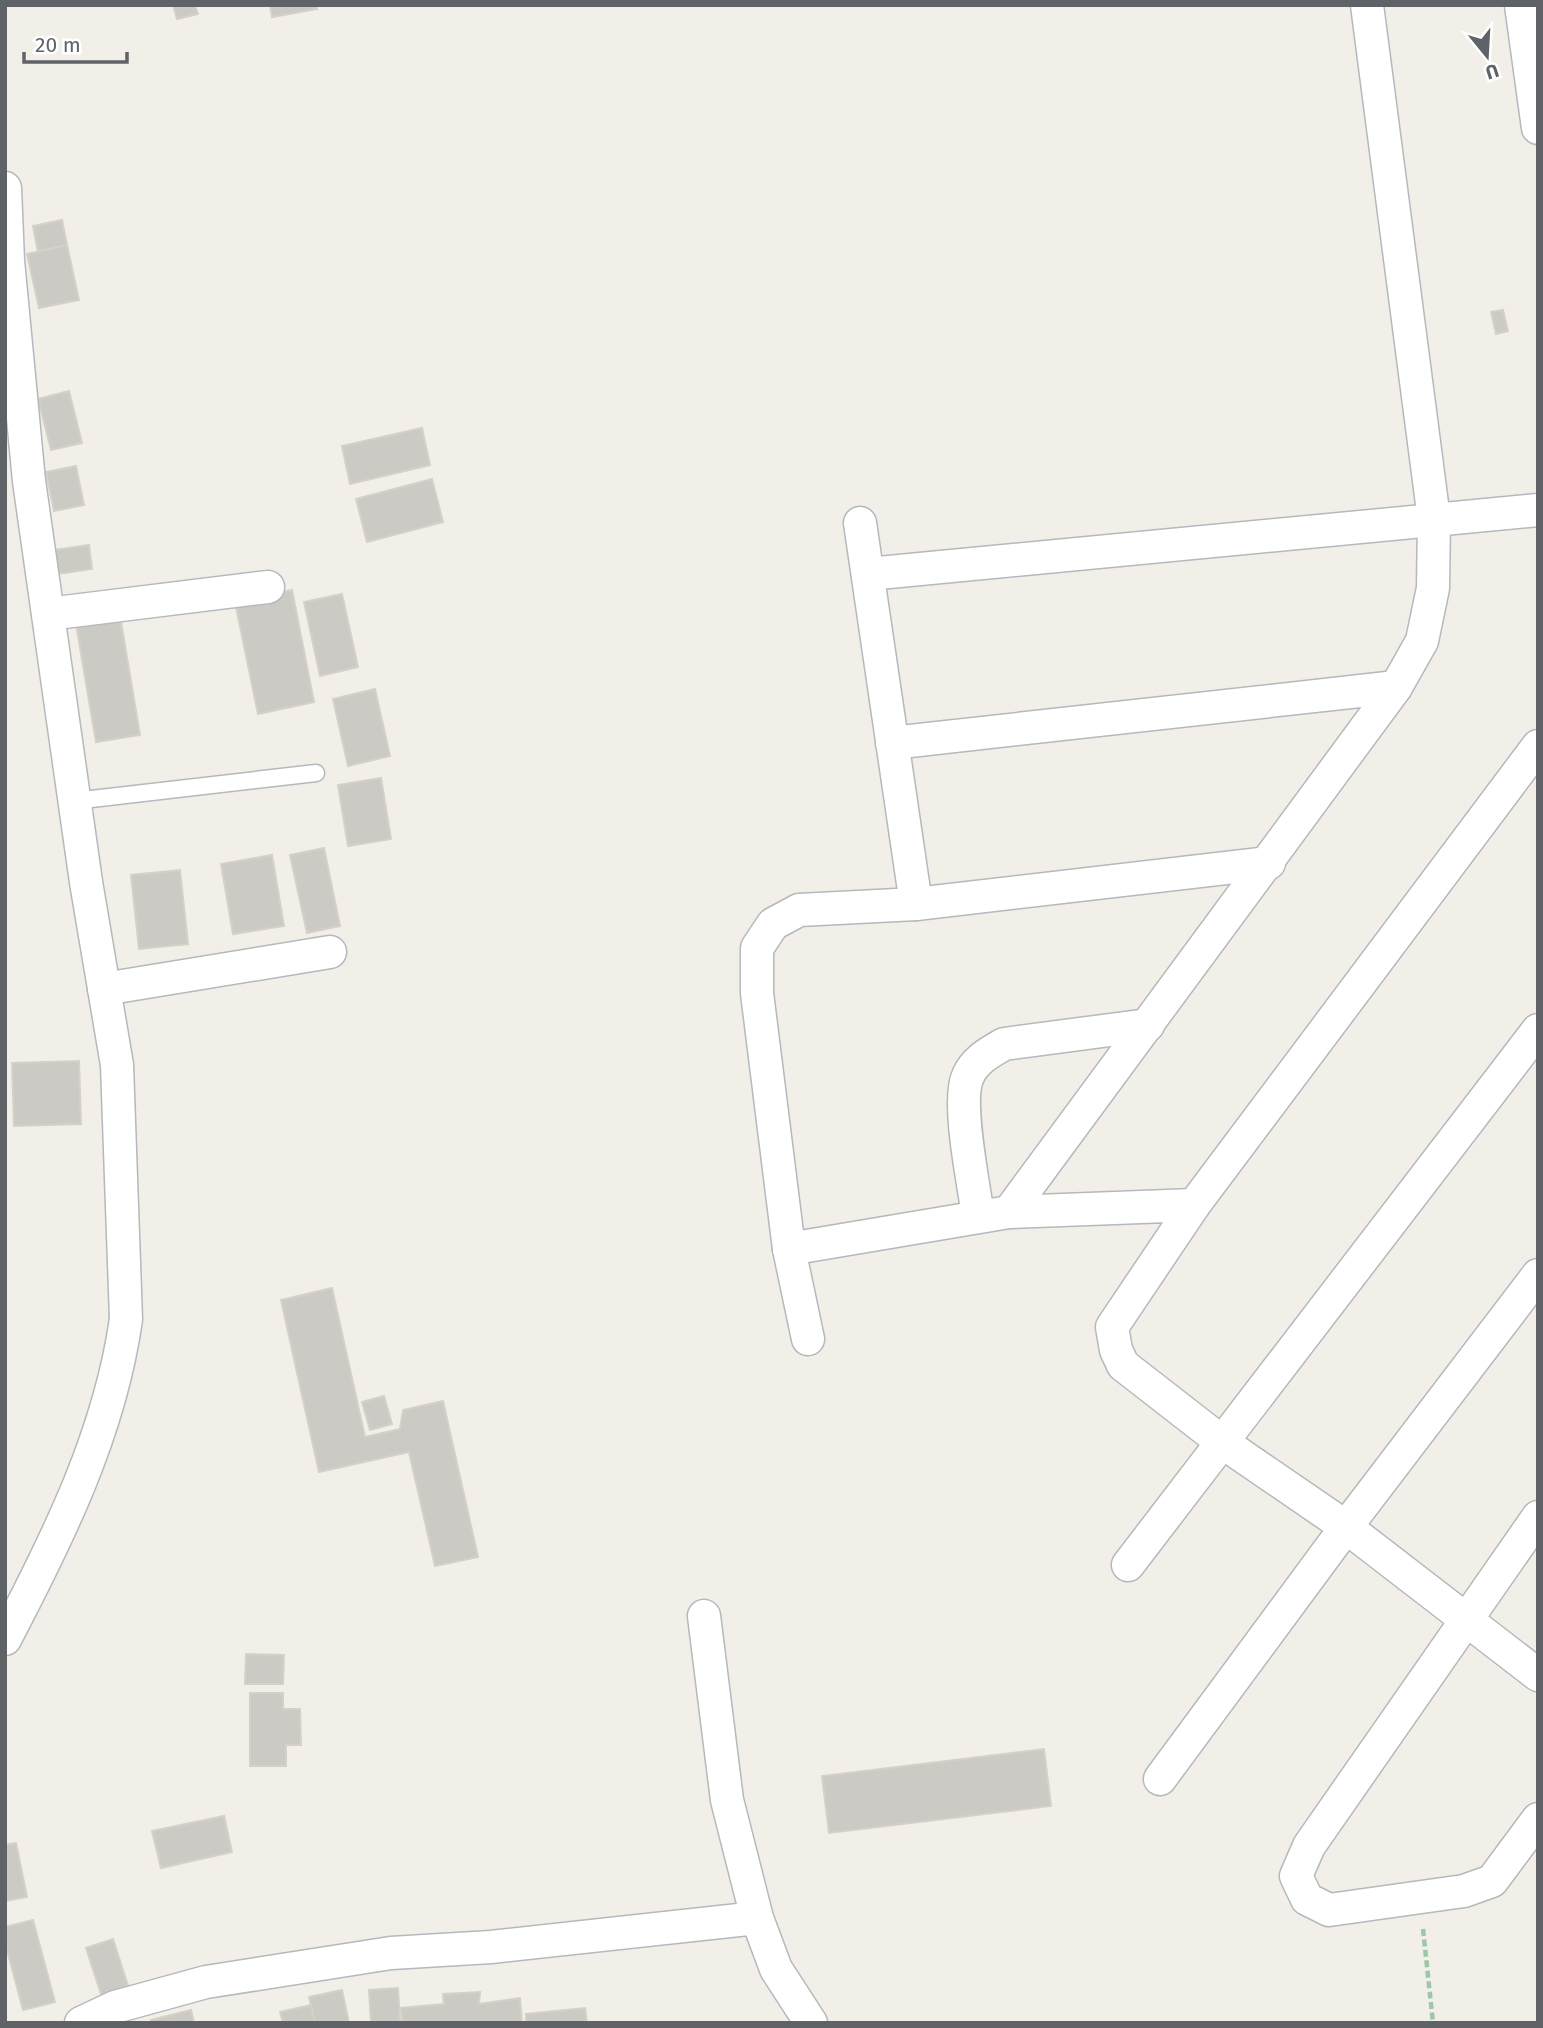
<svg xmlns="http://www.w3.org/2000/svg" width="1543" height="2028" viewBox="0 0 1543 2028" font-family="'Fira Sans',sans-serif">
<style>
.building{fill:#cccac5;stroke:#d6d1c6;stroke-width:2}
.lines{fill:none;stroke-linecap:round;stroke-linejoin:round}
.service-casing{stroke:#b5b8bc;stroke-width:19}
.minor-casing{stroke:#b5b8bc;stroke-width:35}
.path{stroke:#9cc7a9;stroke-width:4.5;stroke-dasharray:7 3.5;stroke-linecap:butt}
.service{stroke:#fff;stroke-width:16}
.minor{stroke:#fff;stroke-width:32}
</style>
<rect width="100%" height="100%" fill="#f1efe8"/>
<!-- building -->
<g class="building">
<polygon points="173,5 195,5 198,14 177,19"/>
<polygon points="270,5 316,5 317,9 272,17"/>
<polygon points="62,220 67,245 38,252 33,226"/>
<polygon points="67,245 79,300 39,308 27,254"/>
<polygon points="1503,310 1508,331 1496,334 1491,312"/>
<polygon points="69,391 82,443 51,450 38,399"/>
<polygon points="422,428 430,465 350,484 342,446"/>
<polygon points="76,466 84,505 54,511 46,472"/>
<polygon points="432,479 443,522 367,542 356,499"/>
<polygon points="89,545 92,569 57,574 54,550"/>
<polygon points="292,590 314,702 258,714 235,602"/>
<polygon points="342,594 358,667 320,676 304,602"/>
<polygon points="120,616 140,735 96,742 76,624"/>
<polygon points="375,689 390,756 348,766 333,699"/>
<polygon points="381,778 391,839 348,846 338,785"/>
<polygon points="324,848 340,926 307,933 290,855"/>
<polygon points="272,855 284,926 233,934 221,864"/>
<polygon points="180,870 188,944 139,949 131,875"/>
<polygon points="79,1061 81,1124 14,1126 12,1063"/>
<polygon points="332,1288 365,1437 400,1429 403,1410 443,1401 478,1557 435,1566 409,1452 319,1472 281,1300"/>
<polygon points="384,1396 392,1424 370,1430 362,1402"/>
<polygon points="246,1654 284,1655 283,1684 245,1684"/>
<polygon points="250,1693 283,1693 283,1709 300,1709 301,1745 286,1745 286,1766 250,1766"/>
<polygon points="1044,1749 1051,1806 829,1833 822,1776"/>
<polygon points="224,1816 232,1852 161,1868 152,1831"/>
<polygon points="16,1843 27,1897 5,1901 5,1845"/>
<polygon points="33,1920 55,2002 23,2010 5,1942 5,1927"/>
<polygon points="113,1939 129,1989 102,1997 86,1948"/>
<polygon points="398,1988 400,2023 371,2023 369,1990"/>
<polygon points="342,1990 349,2023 315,2023 309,1997"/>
<polygon points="480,1992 479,2004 520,1998 522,2023 402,2023 401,2008 444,2004 443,1994"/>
<polygon points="311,2005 315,2023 283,2023 280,2012"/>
<polygon points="585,2008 587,2023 526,2023 526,2014"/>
<polygon points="191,2010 194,2023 152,2023 151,2020"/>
</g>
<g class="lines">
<defs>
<polyline id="service" points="74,801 316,773"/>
<g id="minor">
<polyline points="1521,5 1538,128"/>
<path d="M5,188L8,261L29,481L86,882L117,1065L126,1319C110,1433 58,1538 5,1639"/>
<polyline points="860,523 916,904"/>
<polyline points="868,574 1538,510"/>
<polyline points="48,614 268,587"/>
<polyline points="892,743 1396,687"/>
<polyline points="104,989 330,952"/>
<polyline points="1194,1205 1538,746"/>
<polyline points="1009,1212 1396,687 1422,641 1433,588 1434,519 1367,5"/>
<path d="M978,1216C974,1185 956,1101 968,1076C975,1060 990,1052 1004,1044L1148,1025"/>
<polyline points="789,1249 1009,1212 1194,1205 1112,1327 1116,1350 1123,1365 1222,1442 1346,1527 1538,1675"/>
<polyline points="808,1339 789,1249 757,993 757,948 773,924 799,910 916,904 1269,863"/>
<polyline points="1538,1517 1309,1846 1296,1876 1307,1899 1329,1910 1464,1891 1492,1881 1538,1819"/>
<polyline points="1128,1565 1538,1030"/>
<polyline points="704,1616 727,1800 757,1918"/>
<polyline points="1160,1779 1346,1527 1538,1275"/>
<polyline points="81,2023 115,2007 206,1982 391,1953 491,1947 757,1918 776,1969 811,2023"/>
</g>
</defs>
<!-- service casing -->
<use href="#service" class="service-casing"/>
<!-- minor casing -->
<use href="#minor" class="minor-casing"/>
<!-- path -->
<polyline class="path" points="1423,1929 1433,2023"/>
<!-- service -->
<use href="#service" class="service"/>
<!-- minor -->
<use href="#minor" class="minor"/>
</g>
<!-- border -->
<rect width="1543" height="2028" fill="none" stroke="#5f6368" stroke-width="14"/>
<!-- north arrow -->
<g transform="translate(1487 56) rotate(162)" stroke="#ffffff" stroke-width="5" paint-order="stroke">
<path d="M0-5L12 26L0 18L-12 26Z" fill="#5f6368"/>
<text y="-10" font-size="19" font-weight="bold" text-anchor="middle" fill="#5f6368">U</text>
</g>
<!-- scale -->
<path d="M24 52v10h103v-10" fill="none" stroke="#5f6368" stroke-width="3.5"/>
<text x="35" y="52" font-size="21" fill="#5f6368" stroke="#ffffff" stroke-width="5" paint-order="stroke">20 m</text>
</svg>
